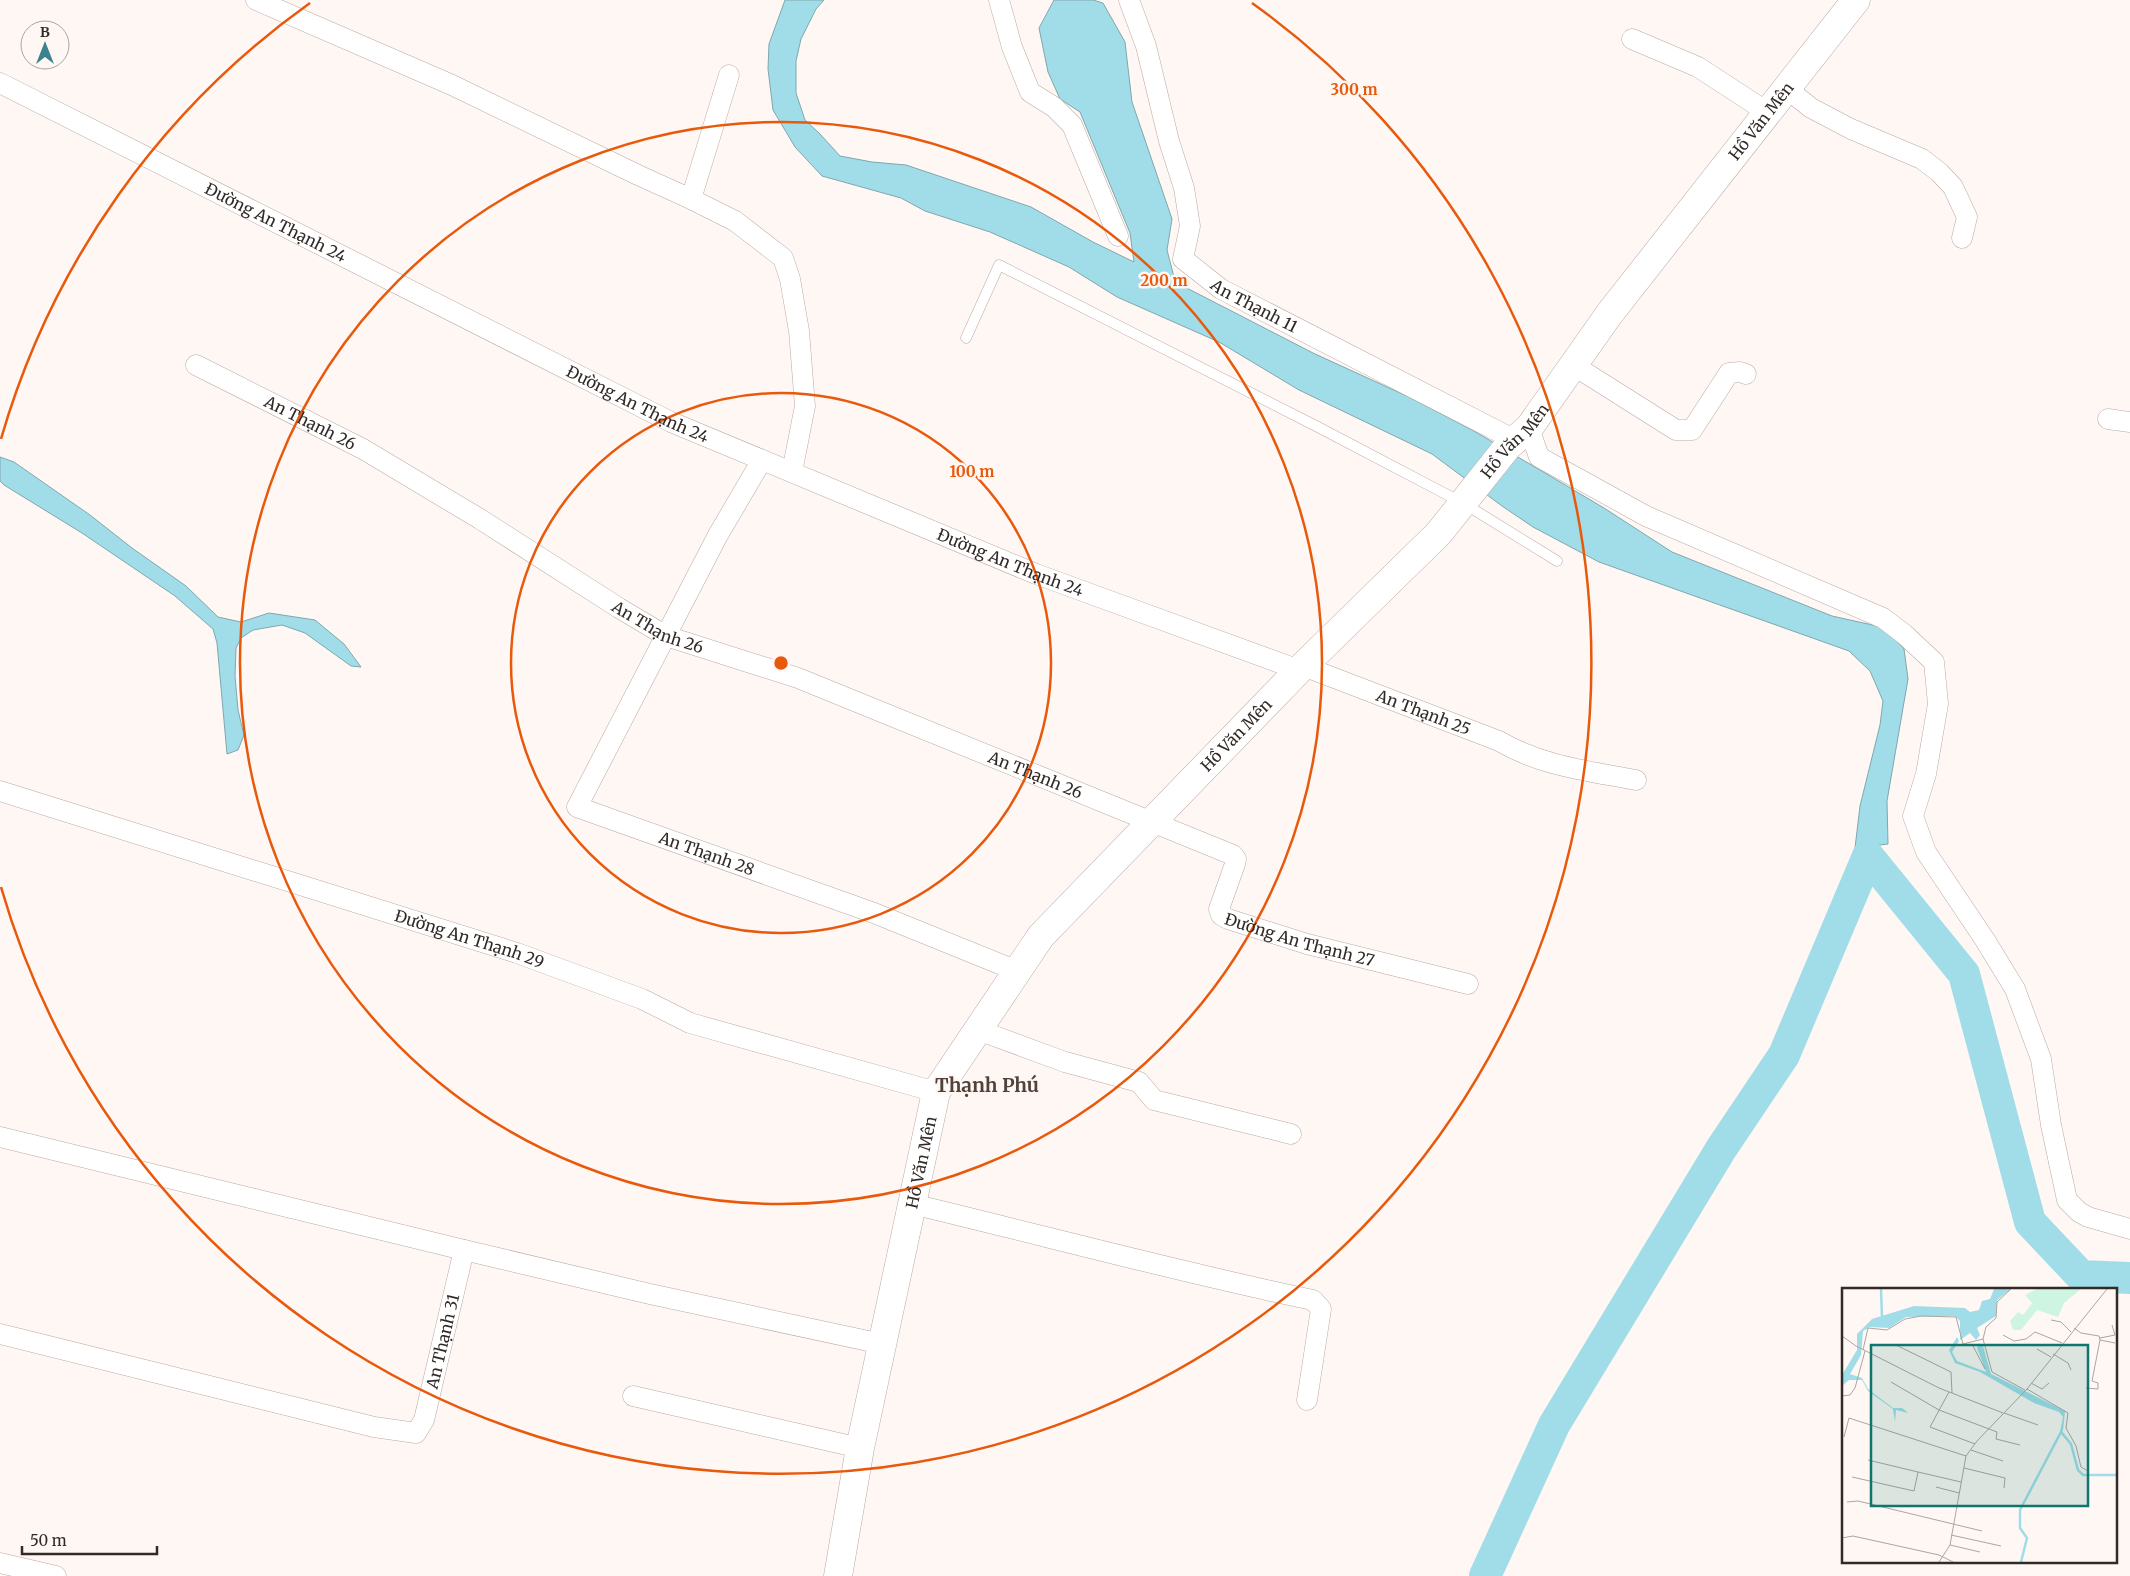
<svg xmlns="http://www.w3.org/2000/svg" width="2130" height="1576" viewBox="0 0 2130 1576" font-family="Merriweather,serif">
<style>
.water{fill:#a1dde8;stroke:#7fa7ae}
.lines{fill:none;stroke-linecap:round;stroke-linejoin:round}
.river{stroke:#a1dde8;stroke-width:32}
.lane-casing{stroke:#bba9a2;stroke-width:11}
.street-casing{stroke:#bba9a2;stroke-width:21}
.secondary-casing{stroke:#bba9a2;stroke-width:29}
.lane{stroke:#fff;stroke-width:10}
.street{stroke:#fff;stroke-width:20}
.secondary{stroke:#fff;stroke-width:28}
.ring{fill:none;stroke:#e8590c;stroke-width:2.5}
.labels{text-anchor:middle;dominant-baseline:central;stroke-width:5;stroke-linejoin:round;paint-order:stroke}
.street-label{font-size:16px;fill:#312a27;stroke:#fff7f4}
.quarter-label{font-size:19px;font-weight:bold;fill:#51413b;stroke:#fff7f4}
.inset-river{fill:none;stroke:#a1dde8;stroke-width:2.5}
.inset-road{fill:none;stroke:#ada5a2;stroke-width:1}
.view{fill:#0f766e;fill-opacity:0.15;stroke:#0f766e;stroke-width:2.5}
.inset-edge{fill:none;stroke:#312a27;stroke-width:2.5}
.centre{fill:#e8590c;stroke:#fff7f4;stroke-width:2.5}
.ring-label{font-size:15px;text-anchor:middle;font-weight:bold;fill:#e8590c;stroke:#fff7f4;stroke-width:5;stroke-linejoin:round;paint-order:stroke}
</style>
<rect width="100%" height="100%" fill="#fff7f4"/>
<!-- water -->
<g class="water">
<polygon points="785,0 824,0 816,9 801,39 796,61 796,93 805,120 820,134 840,156 872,162 906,165 1031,207 1093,242 1134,262 1130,233 1080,112 1060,99 1048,72 1039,28 1054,0 1093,0 1103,3 1125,42 1132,102 1172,219 1167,250 1174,277 1179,284 1313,353 1409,397 1474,431 1604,508 1672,552 1832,616 1886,628 1904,649 1908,679 1887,801 1888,844 1855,848 1860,806 1880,725 1883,701 1870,671 1849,651 1599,562 1533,527 1502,506 1432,454 1299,390 1219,342 1117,297 1069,267 990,232 925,211 901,198 822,176 795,147 773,110 768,69 769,44"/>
<polygon points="0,457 14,462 90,515 132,548 186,586 218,617 241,622 269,613 315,620 344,644 361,667 351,666 305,633 282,625 253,630 241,638 236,648 235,676 238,710 244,735 238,750 227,754 217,643 213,629 175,596 82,533 4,485 0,481"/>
</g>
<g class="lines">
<!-- river -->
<polyline class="river" points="1485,1576 1554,1425 1721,1149 1784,1055 1868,856 1964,974 2030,1222 2081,1276 2130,1278"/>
<defs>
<polyline id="lane" points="966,338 999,265 1316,426 1463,503 1557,561"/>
<g id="street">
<polyline points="256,0 452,85 638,175 691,199 735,221 783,258 790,279 799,331 805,406 792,472"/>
<polyline points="999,0 1012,47 1030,92 1054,107 1072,125 1118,236"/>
<path id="s1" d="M1129,0L1146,46L1169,141L1184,188L1190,226L1183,259L1221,289L1515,440"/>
<polyline points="1632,39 1698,67 1767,112"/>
<path id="s2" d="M0,83L671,422L1036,574L1299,670"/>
<polyline points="1786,88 1811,108 1851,129 1922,159 1939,172 1953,187 1967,217 1962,238"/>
<polyline points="691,199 729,75"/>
<path id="s3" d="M196,365L363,449L480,519L619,608L666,636L798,678L1233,855L1236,859L1235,864L1219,909L1221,915L1228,919L1307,944L1468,984"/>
<polyline points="1573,365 1676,430 1692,430 1729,373 1740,372 1746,374"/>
<polyline points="2108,419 2130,422"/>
<polyline points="1529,428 1539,457 1646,516 1883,618 1904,634 1934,662 1938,704 1926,774 1913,816 1926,852 1985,940 2015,989 2041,1059 2051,1125 2067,1200 2079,1212 2088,1217 2130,1229"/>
<path id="s4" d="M762,460L718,535L577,807L874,913L1017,971"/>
<path id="s5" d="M1303,666L1499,741C1541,766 1589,771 1636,780"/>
<path id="s6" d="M0,791L517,953L642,999L690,1023L936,1092"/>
<polyline points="978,1030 1065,1062 1139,1082 1154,1100 1291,1134"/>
<polyline points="0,1137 464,1250"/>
<path d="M912,1204C1046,1236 1178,1272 1313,1300L1321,1309L1307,1400"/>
<path id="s7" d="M0,1334L374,1427L416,1433L424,1420L464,1250L650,1294L882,1344"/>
<polyline points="633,1396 860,1448"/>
<polyline points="0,1563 56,1576"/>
</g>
<g id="secondary">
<path id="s8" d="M838,1576L860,1448L936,1092L1041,936L1299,670L1439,533L1508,446L1529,428L1610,313L1856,0"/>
</g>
</defs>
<!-- lane casing -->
<use href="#lane" class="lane-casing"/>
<!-- street casing -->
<use href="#street" class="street-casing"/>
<!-- secondary casing -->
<use href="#secondary" class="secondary-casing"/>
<!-- lane -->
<use href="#lane" class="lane"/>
<!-- street -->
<use href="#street" class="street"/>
<!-- secondary -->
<use href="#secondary" class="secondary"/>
</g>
<!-- distance rings -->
<g class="ring">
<circle cx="781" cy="663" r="270"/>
<circle cx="781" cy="663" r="541"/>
<path d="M1 439A811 811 0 0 1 310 3M1252 3A811 811 0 1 1 1 887"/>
</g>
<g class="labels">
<!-- street labels -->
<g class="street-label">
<text stroke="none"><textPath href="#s8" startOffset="1772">Hồ Văn Mên</textPath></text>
<text stroke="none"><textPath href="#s2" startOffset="309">Đường An Thạnh 24</textPath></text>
<text stroke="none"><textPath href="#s1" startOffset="354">An Thạnh 11</textPath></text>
<text stroke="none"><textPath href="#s2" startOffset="714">Đường An Thạnh 24</textPath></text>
<text stroke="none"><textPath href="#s3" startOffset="128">An Thạnh 26</textPath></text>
<text stroke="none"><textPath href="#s8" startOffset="1368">Hồ Văn Mên</textPath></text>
<text stroke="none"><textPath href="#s2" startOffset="1119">Đường An Thạnh 24</textPath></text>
<text stroke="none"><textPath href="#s3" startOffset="532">An Thạnh 26</textPath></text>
<text stroke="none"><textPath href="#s5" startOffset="129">An Thạnh 25</textPath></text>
<text stroke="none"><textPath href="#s8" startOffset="962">Hồ Văn Mên</textPath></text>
<text stroke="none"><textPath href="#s3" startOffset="938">An Thạnh 26</textPath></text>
<text stroke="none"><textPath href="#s4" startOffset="531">An Thạnh 28</textPath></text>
<text stroke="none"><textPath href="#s6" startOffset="492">Đường An Thạnh 29</textPath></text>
<text stroke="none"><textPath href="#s3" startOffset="1298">Đường An Thạnh 27</textPath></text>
<text stroke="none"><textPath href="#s8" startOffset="422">Hồ Văn Mên</textPath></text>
<text stroke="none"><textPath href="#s7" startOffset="524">An Thạnh 31</textPath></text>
</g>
<!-- quarter labels -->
<g class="quarter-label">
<text x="987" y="1085">Thạnh Phú</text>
</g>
</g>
<!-- overview -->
<g transform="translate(1842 1288)">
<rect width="275" height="275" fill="#fff7f4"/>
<path d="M195,1H239L222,15L216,29L195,22L179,42H171L168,33L176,24L181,27L190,15L183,7Z" fill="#cef5e2"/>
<path d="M152,1H169L155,12L154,28L135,40L138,47L134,52L128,45L118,52V33L113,28L64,29L47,40L28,39L21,43L19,67L8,86L20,90L26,101L51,120H60L64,123L66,125L54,122L53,134L51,121L26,103L20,92H7L0,98V87L15,62V46L30,31L72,18L123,20L128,24L137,22L140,13L148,11ZM115,49L117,53L110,64L115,73L144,84L135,60L137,55L141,58L149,86L223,123L221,143L218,144L221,129L217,124L192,115L138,84L113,75L107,62Z" fill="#a1dde8"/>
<path class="inset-river" d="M39,1L40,30M179,274L185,250L178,240V222L219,144L229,156L236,182L241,187H275"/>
<path class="inset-road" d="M169,1L155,14L154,30L144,39L141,51L150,84L183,102M209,32L219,34L229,44M232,40L239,45L257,48L258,52L250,93L256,95V101L244,100M161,47L172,53L184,51L193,44L220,55M0,48L14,58L97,100L161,125M258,50L273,47L270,37M258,52L273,55M130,56L143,81M54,57L109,84L110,105M195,61L209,69M21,62L26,40L45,42L63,31L79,28L114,29L121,56L141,51M211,66L226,75L229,82M49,94L97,122L155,144L154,151L178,157M189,95L200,101L207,95M185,101L226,125L224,140L234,158L239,179L246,183M107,104L88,139L133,156M0,108L8,107L13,100L23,63M162,125L196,137M2,149L7,130L124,168M129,162L161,173M26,172L76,184M122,180L163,190L162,200M10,189L72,203L76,184L119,194M94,199L117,205M5,214L16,213L140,243M109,247L159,258M0,250L11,248L97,267L111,274M108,257L138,264M97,274L108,257L124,168L135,153L185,101L265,1"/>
<path class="view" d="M29,57H246V218H29Z"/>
<rect width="275" height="275" class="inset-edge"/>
</g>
<circle cx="781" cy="663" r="8" class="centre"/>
<g class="ring-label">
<text x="1354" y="95">300 m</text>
<text x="1164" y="286">200 m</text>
<text x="972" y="477">100 m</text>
</g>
<!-- north arrow -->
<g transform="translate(45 45)"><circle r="24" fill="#fff7f4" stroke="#ada5a2"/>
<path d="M0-4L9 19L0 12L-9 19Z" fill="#3d838f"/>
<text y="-8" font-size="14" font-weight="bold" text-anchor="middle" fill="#312a27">B</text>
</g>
<!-- scale -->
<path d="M22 1546v8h135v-8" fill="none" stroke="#312a27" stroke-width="2.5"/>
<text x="30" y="1546" font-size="15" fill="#312a27" stroke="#fff7f4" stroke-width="4" paint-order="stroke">50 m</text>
</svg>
